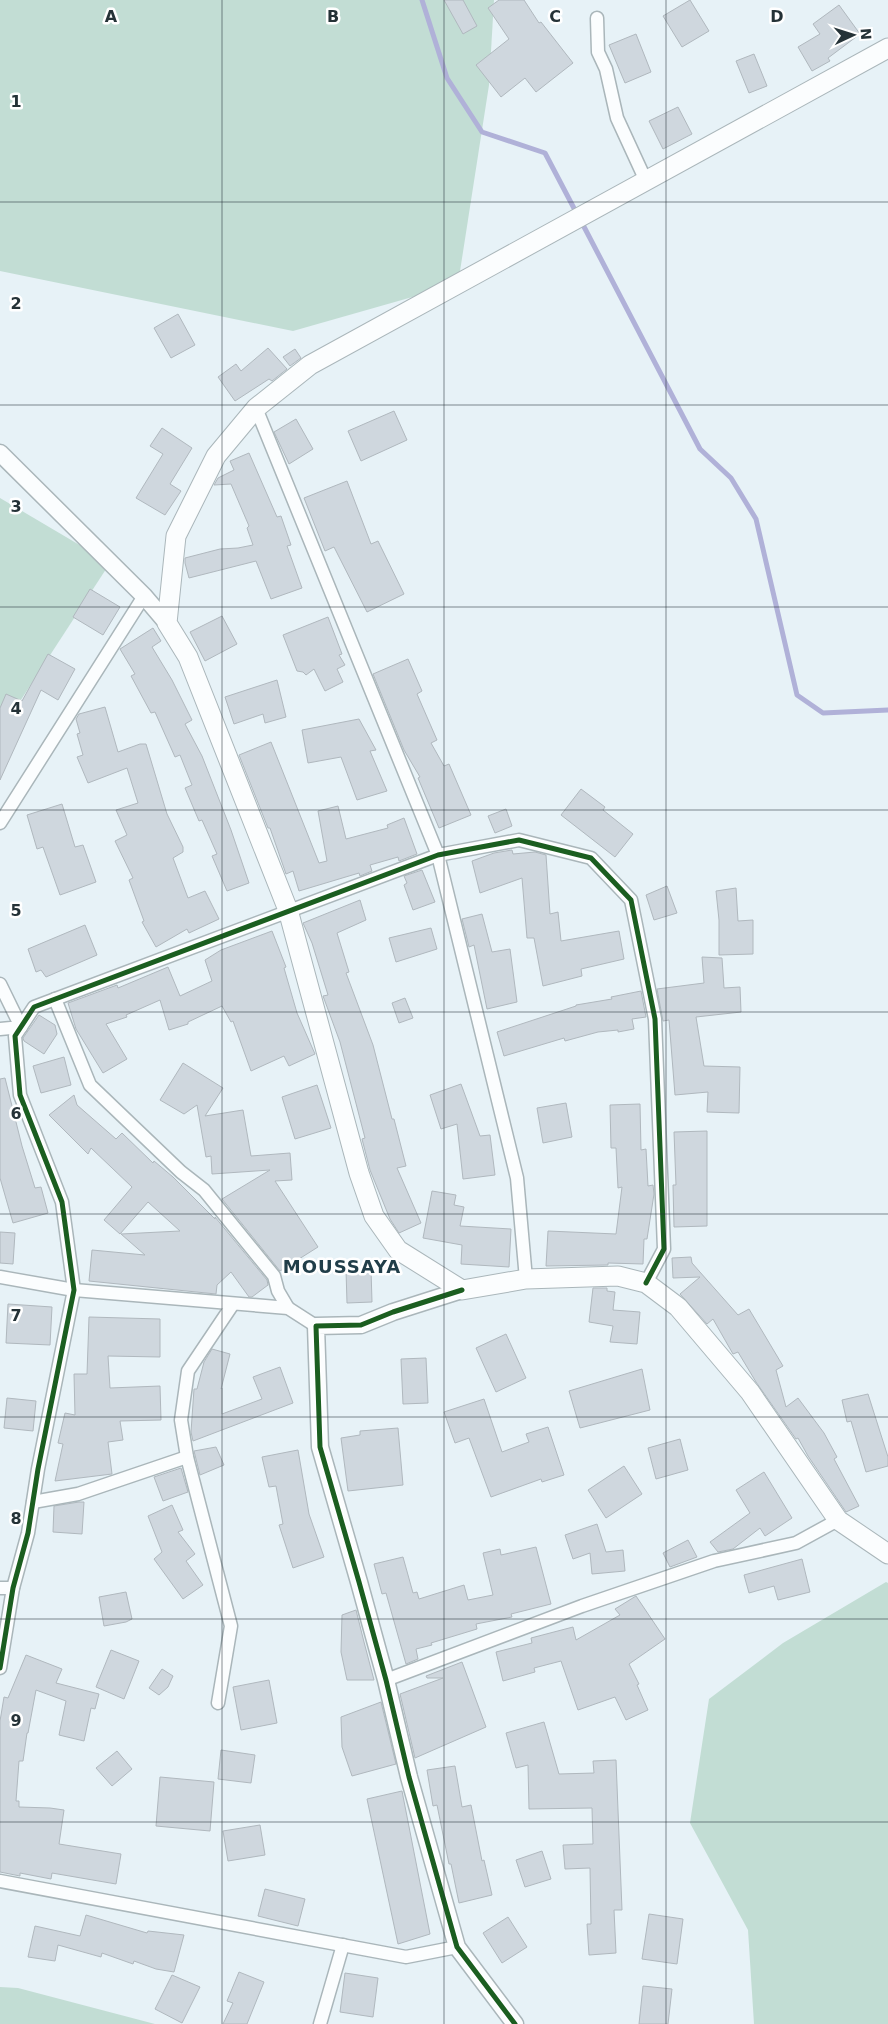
<svg xmlns="http://www.w3.org/2000/svg" width="888" height="2024" viewBox="0 0 888 2024" font-family="'DejaVu Sans',sans-serif">
<style>
.green{fill:#c2ddd4}
.lines{fill:none;stroke-linecap:round;stroke-linejoin:round}
.stream{stroke:#b0b1d8;stroke-width:5}
.building{fill:#cfd7de;stroke:#b0b8be}
.minor-casing{stroke:#aab6ba;stroke-width:15}
.tertiary-casing{stroke:#aab6ba;stroke-width:19}
.secondary-casing{stroke:#aab6ba;stroke-width:21}
.minor{stroke:#fbfdfe;stroke-width:12}
.tertiary{stroke:#fbfdfe;stroke-width:16}
.secondary{stroke:#fbfdfe;stroke-width:19}
.cycleway-casing{stroke:#fff;stroke-width:8}
.cycleway{stroke:#1b5e20;stroke-width:5}
.grid{fill:none;stroke:#253237;stroke-width:1;stroke-opacity:0.55}
.labels{text-anchor:middle;dominant-baseline:central;stroke-width:5;stroke-linejoin:round;paint-order:stroke}
.district-label{font-size:18px;font-weight:bold;letter-spacing:1px;fill:#213e49;stroke:#fff}
.grid-label{font-size:16px;text-anchor:middle;font-weight:bold;fill:#253237;stroke:#fff;stroke-width:5;stroke-linejoin:round;paint-order:stroke}
</style>
<rect width="100%" height="100%" fill="#e7f2f7"/>
<!-- green -->
<g class="green">
<polygon points="0,0 494,0 489,85 458,284 293,331 0,271"/>
<polygon points="0,498 110,563 0,732"/>
<polygon points="886,1582 888,1583 888,2024 754,2024 748,1930 690,1823 709,1699 783,1643"/>
<polygon points="0,1987 18,1988 155,2024 0,2024"/>
</g>
<g class="lines">
<!-- stream -->
<g class="stream">
<polyline points="422,0 447,78 482,132 545,153 577,214"/>
<polyline points="581,221 700,449 731,478 756,519 797,695 823,713 888,710"/>
</g>
</g>
<!-- building -->
<g class="building">
<polygon points="444,0 463,0 477,26 463,34"/>
<polygon points="499,0 524,0 539,23 541,22 573,63 536,92 525,78 501,97 476,65 509,39 488,8"/>
<polygon points="690,0 709,31 682,47 663,16"/>
<polygon points="839,5 860,34 828,58 830,61 812,71 798,47 820,34 813,24"/>
<polygon points="636,34 651,72 625,83 609,45"/>
<polygon points="754,54 767,86 749,93 736,61"/>
<polygon points="678,107 692,134 663,149 649,121"/>
<polygon points="178,314 195,345 171,358 154,328"/>
<polygon points="268,348 287,369 272,381 269,379 235,401 218,377 236,364 241,371"/>
<polygon points="295,349 301,358 290,366 283,357"/>
<polygon points="394,411 407,440 361,461 348,431"/>
<polygon points="296,419 313,449 289,464 274,432"/>
<polygon points="162,428 192,448 170,484 181,491 165,515 136,498 163,454 150,446"/>
<polygon points="249,453 277,517 281,516 291,545 287,546 302,588 271,599 256,561 189,578 185,563 185,558 220,549 238,548 253,545 247,528 249,526 231,484 214,485 218,478 234,470 230,461"/>
<polygon points="347,481 371,544 378,541 404,594 367,612 334,547 325,551 304,498"/>
<polygon points="90,589 120,607 103,635 73,617"/>
<polygon points="222,616 237,644 205,661 190,632"/>
<polygon points="328,617 342,654 339,655 345,665 337,669 343,682 325,691 314,669 306,675 303,672 297,671 283,635"/>
<polygon points="153,628 161,641 152,647 172,680 192,720 185,724 202,756 231,830 249,883 227,891 212,856 217,854 202,820 199,821 185,788 192,785 180,755 175,757 155,712 151,713 131,676 135,674 120,649"/>
<polygon points="48,654 75,669 58,700 41,690 0,780 0,708 6,694 22,701"/>
<polygon points="408,659 422,691 417,694 437,740 431,743 444,766 449,764 471,815 439,828 418,778 420,777 404,750 373,674"/>
<polygon points="277,680 286,717 265,723 263,714 234,724 225,697"/>
<polygon points="105,707 118,752 140,744 146,744 167,814 183,847 183,852 173,858 188,898 205,891 219,919 189,933 187,929 156,947 142,922 144,921 129,880 133,878 115,841 127,835 116,810 138,803 127,768 88,783 77,757 83,755 77,734 80,733 76,719 79,714"/>
<polygon points="359,719 376,750 370,751 387,791 357,800 341,757 308,763 302,730"/>
<polygon points="271,742 319,863 327,861 318,811 338,806 346,839 388,828 387,825 404,818 417,854 399,861 398,857 370,865 372,871 360,876 359,873 299,891 293,871 286,874 270,828 268,828 239,755"/>
<polygon points="581,789 605,807 603,810 633,834 615,857 561,815"/>
<polygon points="62,804 75,847 83,845 96,882 60,895 43,847 37,849 27,815"/>
<polygon points="506,809 512,826 495,833 488,816"/>
<polygon points="512,850 513,854 535,852 546,855 550,914 558,912 561,941 619,931 624,959 581,969 582,976 543,986 534,938 527,938 522,878 480,893 472,861 494,853"/>
<polygon points="422,870 435,902 413,910 404,885 407,883 404,876"/>
<polygon points="667,886 677,913 654,920 646,895"/>
<polygon points="736,888 738,921 753,920 753,954 719,955 719,920 716,891"/>
<polygon points="360,900 366,920 337,933 349,972 346,973 373,1045 392,1119 394,1119 406,1166 397,1168 421,1223 399,1233 390,1219 370,1170 362,1139 365,1138 340,1042 323,996 328,995 312,943 303,923"/>
<polygon points="482,914 492,952 510,949 517,1002 487,1009 474,945 469,947 462,919"/>
<polygon points="85,925 97,955 46,977 41,970 36,972 28,949"/>
<polygon points="431,928 437,949 396,962 389,938"/>
<polygon points="272,931 286,967 284,968 297,1013 315,1054 289,1066 284,1056 251,1071 233,1021 231,1022 222,1006 188,1022 188,1024 169,1030 160,1000 126,1015 127,1017 106,1024 127,1059 103,1073 76,1029 68,1003 117,985 118,988 168,967 180,996 212,981 205,960 221,950"/>
<polygon points="702,957 722,958 724,988 740,987 741,1012 696,1017 704,1066 740,1067 739,1113 707,1112 708,1092 675,1095 669,1020 663,1021 657,989 704,983"/>
<polygon points="641,991 646,1017 632,1019 634,1029 618,1032 618,1030 598,1032 565,1041 564,1038 504,1056 497,1032 576,1006 576,1005 612,999 611,997"/>
<polygon points="405,998 413,1018 399,1023 392,1003"/>
<polygon points="39,1015 55,1025 57,1034 44,1054 24,1041 23,1038"/>
<polygon points="64,1057 71,1085 41,1093 33,1066"/>
<polygon points="183,1063 223,1088 205,1116 243,1110 251,1156 290,1153 292,1180 275,1181 318,1247 280,1271 222,1199 270,1170 212,1174 211,1156 206,1157 197,1105 184,1114 160,1100"/>
<polygon points="5,1078 22,1146 35,1188 41,1187 48,1213 13,1223 0,1178 0,1079"/>
<polygon points="461,1084 480,1136 490,1135 495,1175 463,1179 457,1124 441,1129 430,1095"/>
<polygon points="317,1085 331,1128 295,1139 282,1097"/>
<polygon points="74,1095 77,1105 116,1139 122,1133 153,1163 154,1161 173,1177 215,1219 215,1217 267,1280 268,1285 252,1297 249,1297 231,1272 217,1285 216,1294 89,1281 92,1250 145,1255 121,1234 180,1231 148,1202 120,1234 104,1220 132,1187 91,1148 88,1154 49,1115"/>
<polygon points="566,1103 572,1137 543,1143 537,1108"/>
<polygon points="640,1104 641,1150 646,1149 648,1186 653,1185 654,1194 647,1239 644,1239 643,1264 608,1263 608,1265 546,1266 548,1231 616,1234 622,1187 618,1188 616,1148 611,1148 610,1105"/>
<polygon points="707,1131 707,1226 674,1227 673,1185 676,1185 674,1132"/>
<polygon points="432,1191 456,1195 454,1205 464,1207 460,1226 511,1229 509,1267 461,1264 462,1245 423,1238"/>
<polygon points="0,1232 15,1233 13,1264 0,1263"/>
<polygon points="691,1257 692,1263 738,1315 749,1309 783,1366 776,1370 786,1407 798,1398 824,1433 837,1457 834,1459 859,1506 846,1512 808,1456 798,1438 796,1439 756,1382 738,1352 733,1354 713,1319 707,1324 680,1294 700,1277 673,1278 672,1258"/>
<polygon points="346,1270 371,1270 372,1302 347,1303"/>
<polygon points="593,1288 607,1288 607,1291 615,1292 613,1310 640,1312 637,1344 610,1342 613,1326 589,1322"/>
<polygon points="8,1304 52,1307 50,1345 6,1343"/>
<polygon points="89,1317 160,1319 160,1357 108,1356 110,1388 160,1386 161,1420 120,1421 123,1440 108,1442 112,1474 55,1481 63,1444 58,1443 65,1413 75,1415 74,1374 87,1374"/>
<polygon points="506,1334 526,1378 496,1392 476,1348"/>
<polygon points="212,1349 230,1354 221,1389 222,1388 222,1414 262,1399 253,1377 280,1367 293,1403 193,1441 191,1432 194,1389 197,1389 204,1362"/>
<polygon points="426,1358 428,1403 403,1404 401,1359"/>
<polygon points="642,1369 650,1410 580,1428 569,1391"/>
<polygon points="868,1394 888,1457 888,1466 866,1472 851,1421 847,1422 842,1400"/>
<polygon points="7,1398 36,1401 33,1431 4,1428"/>
<polygon points="484,1399 502,1452 529,1442 526,1434 548,1427 564,1475 542,1482 541,1479 491,1497 469,1438 455,1443 444,1412"/>
<polygon points="398,1428 403,1485 348,1491 341,1438 360,1435 360,1431"/>
<polygon points="680,1439 688,1470 656,1479 648,1448"/>
<polygon points="216,1447 224,1465 200,1475 194,1451"/>
<polygon points="298,1450 309,1514 324,1557 293,1568 279,1525 283,1524 276,1486 269,1487 262,1457"/>
<polygon points="624,1466 642,1494 606,1518 588,1490"/>
<polygon points="181,1468 188,1492 163,1501 154,1477"/>
<polygon points="764,1472 792,1518 765,1536 760,1528 733,1549 718,1552 710,1542 750,1513 736,1490"/>
<polygon points="79,1502 84,1502 82,1534 53,1532 54,1506"/>
<polygon points="172,1505 183,1530 178,1532 195,1554 186,1561 203,1585 183,1599 154,1559 162,1552 148,1516"/>
<polygon points="597,1524 606,1552 623,1550 625,1571 592,1574 590,1553 573,1559 565,1535"/>
<polygon points="688,1540 697,1557 670,1567 663,1553"/>
<polygon points="536,1547 551,1604 511,1614 512,1617 476,1624 477,1629 431,1643 432,1645 416,1649 418,1659 406,1664 386,1593 382,1594 374,1564 403,1557 413,1593 417,1592 419,1599 464,1585 468,1600 493,1595 483,1553 500,1549 501,1555"/>
<polygon points="802,1559 810,1592 778,1600 774,1586 749,1593 744,1575"/>
<polygon points="126,1592 132,1619 126,1622 104,1626 99,1597"/>
<polygon points="636,1596 665,1639 629,1664 639,1684 637,1685 648,1710 626,1720 615,1697 578,1710 561,1661 534,1668 535,1672 503,1681 496,1652 532,1643 531,1638 573,1627 576,1640 620,1615 615,1609"/>
<polygon points="356,1610 364,1642 374,1680 347,1680 341,1652 342,1615"/>
<polygon points="111,1650 139,1661 124,1699 96,1687"/>
<polygon points="26,1655 62,1669 56,1683 99,1694 95,1709 91,1708 84,1741 59,1735 66,1701 36,1690 28,1733 27,1733 23,1761 19,1761 16,1801 19,1801 19,1807 50,1808 64,1810 59,1844 121,1854 116,1884 52,1873 51,1879 20,1873 20,1876 0,1872 0,1721 4,1697 8,1698"/>
<polygon points="462,1662 486,1727 415,1758 400,1694 443,1678 427,1678 426,1676"/>
<polygon points="162,1669 173,1676 168,1687 159,1695 149,1688"/>
<polygon points="269,1680 277,1723 241,1730 233,1687"/>
<polygon points="381,1702 396,1764 352,1776 342,1747 341,1717"/>
<polygon points="544,1722 559,1774 594,1773 593,1761 616,1760 622,1910 614,1910 616,1953 589,1955 587,1924 591,1924 590,1868 565,1869 563,1845 593,1844 592,1808 529,1809 528,1765 516,1768 506,1733"/>
<polygon points="221,1750 255,1755 251,1783 218,1779"/>
<polygon points="117,1751 132,1769 112,1786 96,1768"/>
<polygon points="455,1766 462,1807 471,1805 482,1861 484,1860 492,1895 459,1903 451,1864 449,1864 437,1805 433,1806 427,1770"/>
<polygon points="160,1777 214,1782 210,1831 156,1826"/>
<polygon points="402,1791 430,1934 398,1944 367,1799"/>
<polygon points="260,1825 265,1855 228,1861 223,1831"/>
<polygon points="542,1851 551,1879 525,1887 516,1860"/>
<polygon points="265,1889 305,1899 298,1926 258,1916"/>
<polygon points="649,1914 683,1919 677,1964 642,1959"/>
<polygon points="86,1915 147,1933 148,1931 184,1935 174,1972 156,1969 134,1961 133,1964 102,1953 101,1957 58,1945 55,1961 28,1957 35,1926 80,1936"/>
<polygon points="508,1917 527,1947 502,1963 483,1933"/>
<polygon points="239,1972 264,1982 247,2024 223,2024 233,2003 227,2001"/>
<polygon points="345,1973 378,1978 373,2017 340,2012"/>
<polygon points="172,1975 200,1987 182,2023 155,2009"/>
<polygon points="643,1986 672,1989 668,2024 639,2024"/>
</g>
<g class="lines">
<defs>
<g id="minor">
<polyline points="597,18 598,52 606,69 617,118 646,181"/>
<polyline points="256,408 438,855 517,1178 526,1279"/>
<polyline points="0,823 144,596"/>
<polyline points="0,984 21,1027 0,1029"/>
<polyline points="55,999 90,1085 181,1172 204,1190 274,1276 278,1291 288,1308"/>
<polyline points="0,1277 74,1290 288,1308 316,1326"/>
<polyline points="33,1502 78,1494 187,1457"/>
<polyline points="0,1588 13,1588"/>
<polyline points="0,1668 13,1588 28,1533 38,1469 74,1290 62,1202 20,1095 15,1036 34,1007 438,855 519,840 591,858 631,900 655,1019 664,1249 646,1283"/>
<polyline points="386,1680 582,1606 714,1561 796,1543 838,1520"/>
<polyline points="218,1703 231,1626 187,1457 181,1420 188,1371 233,1304"/>
<polyline points="0,1881 406,1957 457,1947"/>
<polyline points="320,2024 343,1945"/>
</g>
<g id="tertiary">
<polyline points="0,453 144,596 167,623"/>
<polyline points="462,1290 393,1312 361,1325 316,1326 320,1447 359,1582 386,1680 409,1777 457,1947 515,2024"/>
</g>
<polyline id="secondary" points="888,48 310,365 256,408 216,456 176,536 167,623 188,657 288,910 359,1173 374,1216 398,1250 462,1290 526,1279 618,1276 646,1283 678,1307 750,1392 838,1520 888,1554"/>
</defs>
<!-- minor casing -->
<use href="#minor" class="minor-casing"/>
<!-- tertiary casing -->
<use href="#tertiary" class="tertiary-casing"/>
<!-- secondary casing -->
<use href="#secondary" class="secondary-casing"/>
<!-- minor -->
<use href="#minor" class="minor"/>
<!-- tertiary -->
<use href="#tertiary" class="tertiary"/>
<!-- secondary -->
<use href="#secondary" class="secondary"/>
<defs>
<g id="cycleway">
<polyline points="462,1290 393,1312 361,1325 316,1326 320,1447 359,1582 386,1680 409,1777 457,1947 515,2024"/>
<polyline points="0,1668 13,1588 28,1533 38,1469 74,1290 62,1202 20,1095 15,1036 34,1007 438,855 519,840 591,858 631,900 655,1019 664,1249 646,1283"/>
</g>
</defs>
<!-- cycleway casing -->
<use href="#cycleway" class="cycleway-casing"/>
<!-- cycleway -->
<use href="#cycleway" class="cycleway"/>
</g>
<!-- grid -->
<path class="grid" d="M222,0V2024M444,0V2024M666,0V2024M0,202H888M0,405H888M0,607H888M0,810H888M0,1012H888M0,1214H888M0,1417H888M0,1619H888M0,1822H888"/>
<g class="labels">
<!-- district labels -->
<g class="district-label">
<text x="342" y="1266">MOUSSAYA</text>
</g>
</g>
<g class="grid-label">
<text x="111" y="22">A</text>
<text x="333" y="22">B</text>
<text x="555" y="22">C</text>
<text x="777" y="22">D</text>
<text x="16" y="107">1</text>
<text x="16" y="309">2</text>
<text x="16" y="512">3</text>
<text x="16" y="714">4</text>
<text x="16" y="916">5</text>
<text x="16" y="1119">6</text>
<text x="16" y="1321">7</text>
<text x="16" y="1524">8</text>
<text x="16" y="1726">9</text>
</g>
<!-- north arrow -->
<g transform="translate(853 35) rotate(86)" stroke="#ffffff" stroke-width="4" paint-order="stroke">
<path d="M0-4L9 19L0 12L-9 19Z" fill="#253237"/>
<text y="-8" font-size="14" font-weight="bold" text-anchor="middle" fill="#253237">N</text>
</g>
</svg>
